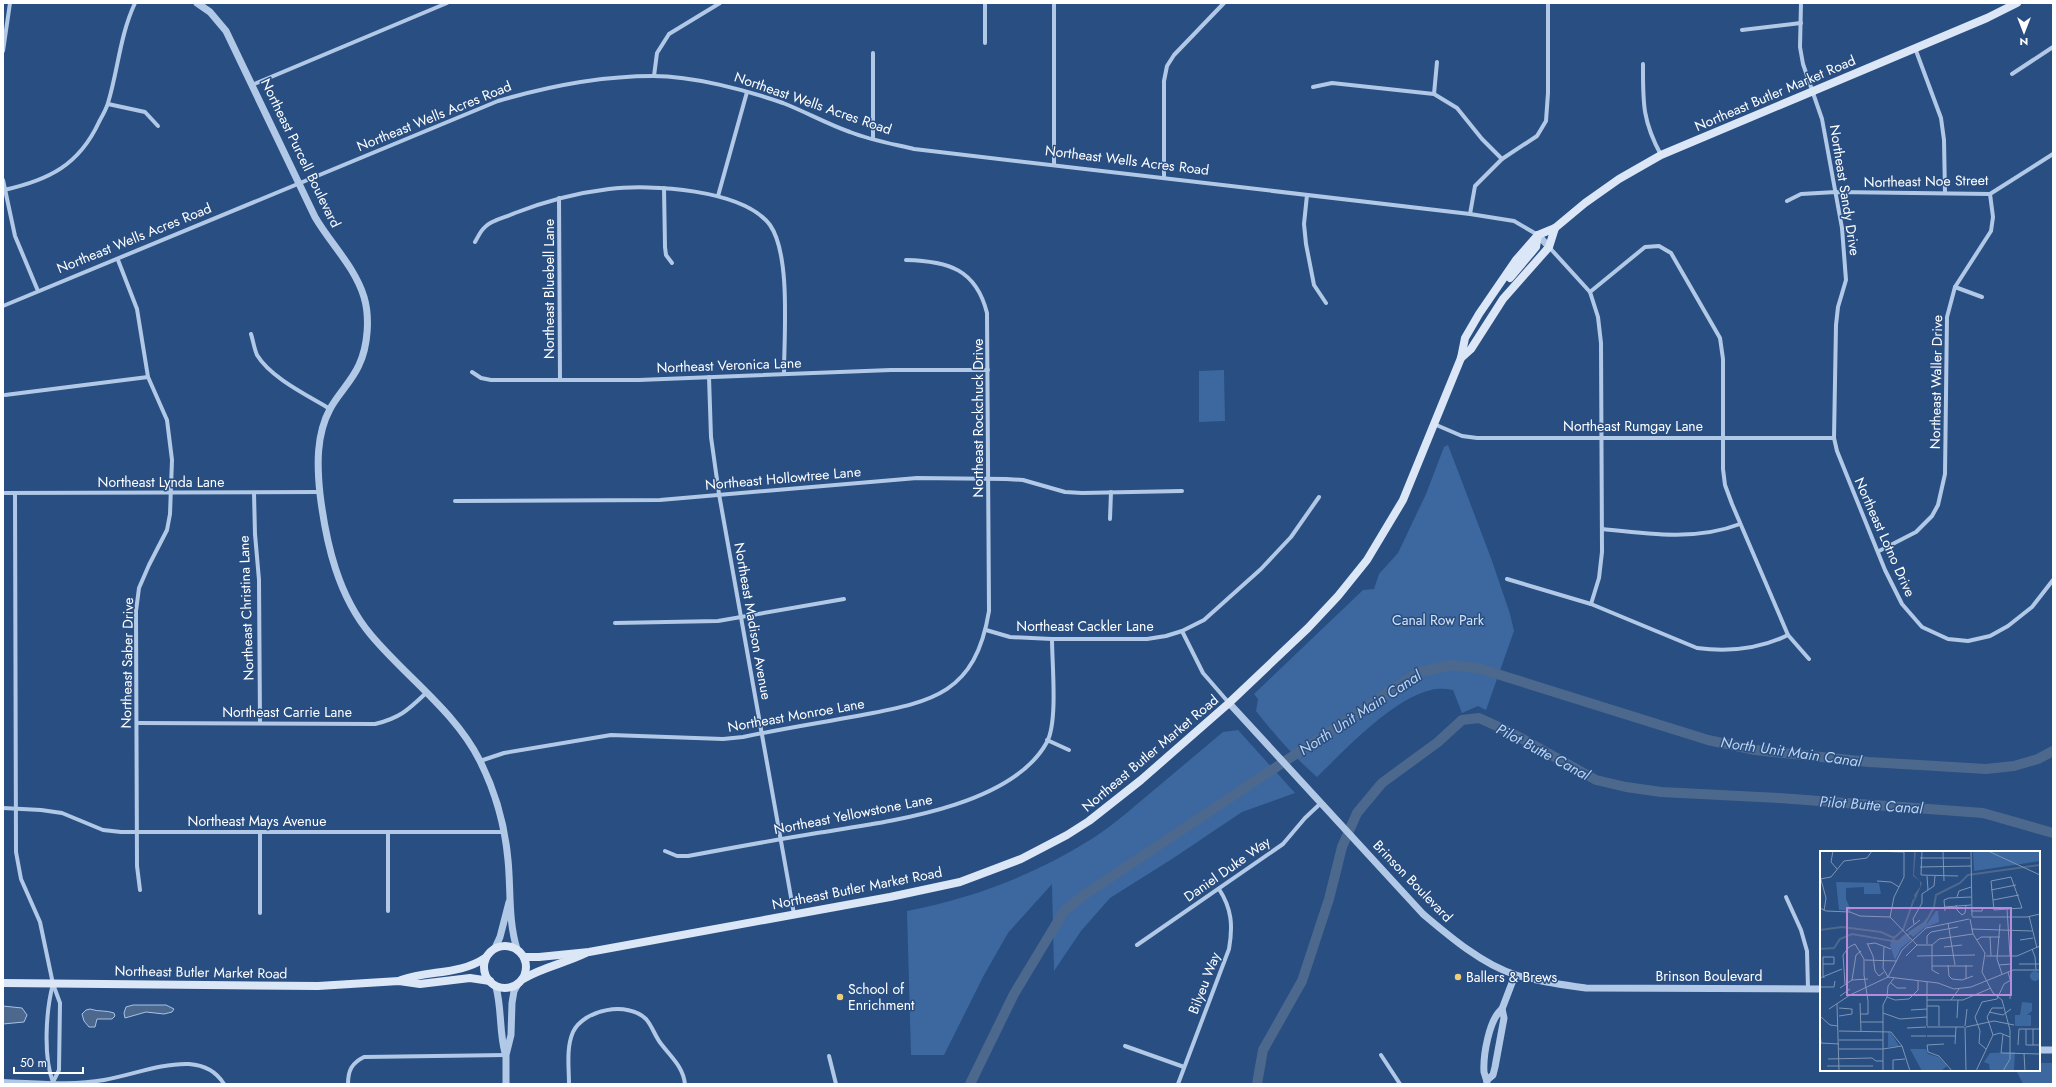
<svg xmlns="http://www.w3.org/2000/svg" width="2056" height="1087" viewBox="0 0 2056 1087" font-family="Jost,sans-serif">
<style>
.green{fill:#3d689f}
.water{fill:#4d688d;stroke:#a6c3e7}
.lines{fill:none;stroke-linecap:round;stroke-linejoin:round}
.canal{stroke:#4d688d;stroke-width:10}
.minor{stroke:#b1c9e6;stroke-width:4}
.tertiary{stroke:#b1c9e6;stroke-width:7}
.secondary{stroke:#dbe6f6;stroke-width:8}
.poi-dot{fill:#eecd78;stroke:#284e82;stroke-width:1.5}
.labels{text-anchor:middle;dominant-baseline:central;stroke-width:3;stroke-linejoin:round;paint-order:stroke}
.street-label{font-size:14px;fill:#fff;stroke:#284e82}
.park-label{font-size:14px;fill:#d5e3f5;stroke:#284e82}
.poi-label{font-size:14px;fill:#fff;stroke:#284e82;text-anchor:start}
.water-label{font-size:15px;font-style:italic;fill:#bdd3ee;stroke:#284e82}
.inset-river{fill:none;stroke:#4d688d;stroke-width:2}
.inset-road{fill:none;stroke:#7e95b4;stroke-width:1}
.view{fill:#b68bdc;fill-opacity:0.15;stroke:#b68bdc;stroke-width:2}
.inset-edge{fill:none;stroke:#fff;stroke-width:2}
</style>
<rect width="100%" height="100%" fill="#284e82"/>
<!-- green -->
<g class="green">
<polygon points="1224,370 1225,421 1199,422 1199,371"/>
<path d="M1448,445L1491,558L1510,614L1514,631L1486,710L1478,706L1462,713L1453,690C1446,689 1438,688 1431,690C1392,699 1346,749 1317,777C1294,757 1275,735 1256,711L1258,699L1254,694L1363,590L1374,589L1379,574L1398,553L1426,494L1444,447Z"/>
<path d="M1238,730L1295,793L1242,812L1172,859L1110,898L1081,931L1054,971L1052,884L1008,933L984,975L944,1055H911L907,911C973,898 1034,875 1090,840C1111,827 1130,810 1148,795C1173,774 1198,753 1223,732Z"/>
<polygon points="2039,1063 2053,1063 2053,1084 2023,1084 2016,1070 2039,1070"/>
</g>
<!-- water -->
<g class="water">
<polygon points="133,1005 166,1005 174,1009 172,1012 164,1014 146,1012 125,1018 124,1013 126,1007"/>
<polygon points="3,1006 22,1008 27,1015 24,1022 3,1024"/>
<path d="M90,1009C98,1012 107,1010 114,1013L115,1016L112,1019H97L95,1027H89L84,1021L82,1014L86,1010Z"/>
</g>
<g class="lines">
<!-- canal -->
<g class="canal">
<polyline points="970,1084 1014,994 1064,911 1084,895 1419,672 1453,665 1481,669 1708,740 1755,750 1869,762 1986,769 2014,766 2038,759 2053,751"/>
<polyline points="1257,1084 1263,1050 1302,981 1329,899 1342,847 1357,813 1382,783 1438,742 1462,720 1479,718 1510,732 1596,780 1626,787 1661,792 1779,798 1983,813 2053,833"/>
</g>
<!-- minor -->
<g class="minor">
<polyline points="985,3 985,43"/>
<polyline points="1801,3 1800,47 1803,64 1822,119 1842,228 1846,280 1838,307 1836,325 1834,438 1837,451 1885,570 1902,604 1922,627 1948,639 1968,641 1990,636 2008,626 2032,607 2053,580"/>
<polyline points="1742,30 1801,23"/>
<polyline points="1915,48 1941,118 1944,140 1945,193"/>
<polyline points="3,51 10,3"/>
<path d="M1643,64C1643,102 1642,120 1661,155"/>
<polyline points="2012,74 2053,47"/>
<polyline points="654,76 657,53 669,34 720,3"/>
<polyline points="252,85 447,3"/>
<polyline points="1313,87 1332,83 1434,94 1457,108 1482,139 1502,159"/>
<polyline points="1434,94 1437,62"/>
<polyline points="108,104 145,112 158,126"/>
<polyline points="873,139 873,53"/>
<polyline points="1054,165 1054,3"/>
<polyline points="1164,177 1164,81 1167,66 1174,55 1224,3"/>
<polyline points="3,180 15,236 38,291"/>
<polyline points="664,188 665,247 666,255 672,263"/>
<path d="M4,190C49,180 79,165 99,122C102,116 106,110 108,103C118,70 120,35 135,3"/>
<polyline points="1307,195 1304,224 1306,244 1314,285 1326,303"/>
<polyline points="718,196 747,92"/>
<polyline points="559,198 560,380"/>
<polyline points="1787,201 1801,194 1836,192 1990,194 2053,154"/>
<polyline points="1470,214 1475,186 1502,159 1537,136 1546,121 1548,93 1548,3"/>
<path d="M475,242C478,237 481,230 485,227C491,220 507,217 515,213C546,201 576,193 609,189C650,184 743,189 770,225C791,255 784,336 784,374"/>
<polyline points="1549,247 1590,292 1598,317 1601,343 1602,552 1599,578 1591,604"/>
<polyline points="118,260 137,309 148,377 167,420 172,460 170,514 167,530 149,565 139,588 136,611 137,866 140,890"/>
<polyline points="1955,287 1982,297"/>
<polyline points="1590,292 1645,247 1659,246 1671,253 1720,338 1723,359 1723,469 1725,485 1732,504 1788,635 1809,659"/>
<path d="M3,306L498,101C549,86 600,76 653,76C693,76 746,90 783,103C806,112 827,124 850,132C870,140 893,144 914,149L1470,214L1514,221L1538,235"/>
<path d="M251,334C253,340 254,348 257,355C271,378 307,395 330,409"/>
<polyline points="472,372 481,378 491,380 639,380 891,370 988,370"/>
<polyline points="709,377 711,437 719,494 794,914"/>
<polyline points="5,395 148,377"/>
<polyline points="1434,424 1462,436 1477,438 1834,438"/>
<polyline points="3,493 320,492"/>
<polyline points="15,493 16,852 21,879 40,922 53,984 60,1003 59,1070 53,1082"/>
<polyline points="254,493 255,534 259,580 260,723"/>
<polyline points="455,501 660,500 917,478 1006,479 1023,480 1065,492 1082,493 1182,491"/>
<polyline points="1110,519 1111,492"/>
<path d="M1602,529C1648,534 1696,541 1740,524"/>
<polyline points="1879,551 1916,532 1932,516 1938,505 1945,474 1947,317 1955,287 1991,231 1993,217 1990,194"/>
<path d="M1507,579L1591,604L1697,648C1728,652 1760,649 1788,635"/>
<polyline points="615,623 718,621 844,599"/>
<polyline points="986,630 1010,637 1052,639 1147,639 1166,636 1182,631 1204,620 1261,569 1291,537 1319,497"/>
<polyline points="1182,631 1203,673 1229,703"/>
<path d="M137,723L375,724C400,718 408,710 426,693"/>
<polyline points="1047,740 1069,750"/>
<path d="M480,761L504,753L611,735L723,739L743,737C781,729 819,723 857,716C930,702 975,696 989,611L987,313C976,269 948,261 906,260"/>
<polyline points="3,808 41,810 62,813 103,830 121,832 503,832"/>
<polyline points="388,832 388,911"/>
<path d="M665,851L677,856H688C731,848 774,840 817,833C885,822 1011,808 1047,742C1058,721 1052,664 1052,639"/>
<polyline points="1786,897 1801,930 1807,951 1808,989"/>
<polyline points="260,913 260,832"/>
<polyline points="1137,945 1283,844 1305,818 1321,803"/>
<polyline points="1125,1046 1184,1067"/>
<polyline points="1381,1055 1400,1084"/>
<polyline points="829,1056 836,1084"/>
<path d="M3,1081C36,1082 71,1086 104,1080C132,1075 161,1063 189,1064C204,1065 216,1071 224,1084"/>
<path d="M53,1082C43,1057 46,1010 53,984"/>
<path d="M348,1084C348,1070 352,1063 364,1057L506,1055"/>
<path d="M569,1084C569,1068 566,1048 573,1032C584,1009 628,1001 646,1019C653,1027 655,1037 662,1045C672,1058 683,1067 685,1084"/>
<path d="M1178,1084L1229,949C1233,926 1232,909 1219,889"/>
</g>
<!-- tertiary -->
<g class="tertiary">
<path d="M197,3L210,12L226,31L315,217C330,243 355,267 364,297C370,317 368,346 359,365C352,381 338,394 330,409C316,435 317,466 320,494C326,543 338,596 371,635C406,677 455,711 480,761C495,791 505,827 508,860C511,889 508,920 517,949"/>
<polyline points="1538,235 1549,247"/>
<path d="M1229,703L1423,914C1449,936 1483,965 1516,975C1539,982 1562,985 1586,988L1821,989"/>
<polyline points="495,948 500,937 509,902"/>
<path d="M496,987C502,1010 499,1030 505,1053"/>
<polyline points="2039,1050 2053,1050"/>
<polyline points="1487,1080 1493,1075 1495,1067 1504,1018 1502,1009 1515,975"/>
<polyline points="506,1084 506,1055 511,1035 512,1003 514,991 518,984"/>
<path d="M1487,1084C1487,1079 1485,1076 1484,1072C1483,1056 1489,1019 1502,1009"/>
</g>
<!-- secondary -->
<g class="secondary">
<polyline points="1510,278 1536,247 1538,235"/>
<polyline points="1461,358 1471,349 1503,299 1549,247 1555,228"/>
<circle cx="505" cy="967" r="21"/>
<polyline points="524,957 539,957 589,952 890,897 960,882 1021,859 1067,835 1089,821 1141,780 1229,703 1308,628 1338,596 1367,560 1403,500 1461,358 1465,338 1479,314 1516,260 1538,235 1555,228 1585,203 1619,179 1661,155 1987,18 2017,3"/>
<path d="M523,979C543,967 566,963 586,953"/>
<path d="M401,980C429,970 460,975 485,958"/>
<polyline points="3,983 318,986 399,981 420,984 470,978 490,981"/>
</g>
</g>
<!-- markers -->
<g class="poi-dot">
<circle cx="1458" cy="977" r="4"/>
<circle cx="840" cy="997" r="4"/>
</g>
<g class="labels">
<!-- street labels -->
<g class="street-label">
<text transform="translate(1775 93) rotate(-23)">Northeast Butler Market Road</text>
<text transform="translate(813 103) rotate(19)">Northeast Wells Acres Road</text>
<text transform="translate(434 116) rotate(-22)">Northeast Wells Acres Road</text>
<text transform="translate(301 153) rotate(64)">Northeast Purcell Boulevard</text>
<text transform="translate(1127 160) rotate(7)">Northeast Wells Acres Road</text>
<text transform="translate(1926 181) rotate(-1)">Northeast Noe Street</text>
<text transform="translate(1845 190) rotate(81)">Northeast Sandy Drive</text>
<text transform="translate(134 238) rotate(-22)">Northeast Wells Acres Road</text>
<text transform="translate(549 289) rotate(-90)">Northeast Bluebell Lane</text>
<text transform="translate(729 365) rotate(-2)">Northeast Veronica Lane</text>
<text transform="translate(1936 382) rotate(-89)">Northeast Waller Drive</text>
<text transform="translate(978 418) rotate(-90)">Northeast Rockchuck Drive</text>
<text x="1633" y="426">Northeast Rumgay Lane</text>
<text transform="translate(783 478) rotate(-5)">Northeast Hollowtree Lane</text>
<text x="161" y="482">Northeast Lynda Lane</text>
<text transform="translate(1885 537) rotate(66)">Northeast Lotno Drive</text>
<text transform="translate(246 608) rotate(-92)">Northeast Christina Lane</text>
<text transform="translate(753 621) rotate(80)">Northeast Madison Avenue</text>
<text x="1085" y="626">Northeast Cackler Lane</text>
<text transform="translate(127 663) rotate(-89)">Northeast Saber Drive</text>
<text x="287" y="712">Northeast Carrie Lane</text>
<text transform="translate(796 715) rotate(-10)">Northeast Monroe Lane</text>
<text transform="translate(1150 753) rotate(-40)">Northeast Butler Market Road</text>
<text transform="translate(853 814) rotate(-11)">Northeast Yellowstone Lane</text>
<text x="257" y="821">Northeast Mays Avenue</text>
<text transform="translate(1227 869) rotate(-35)">Daniel Duke Way</text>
<text transform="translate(1413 881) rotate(46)">Brinson Boulevard</text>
<text transform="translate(857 888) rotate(-11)">Northeast Butler Market Road</text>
<text transform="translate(201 972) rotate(1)">Northeast Butler Market Road</text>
<text x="1709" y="976">Brinson Boulevard</text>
<text transform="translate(1204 983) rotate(-69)">Bilyeu Way</text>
</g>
<!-- park labels -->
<g class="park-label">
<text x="1438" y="620">Canal Row Park</text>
</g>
<!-- poi labels -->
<g class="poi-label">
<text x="1466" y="977">Ballers &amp; Brews</text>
<text x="848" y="989">School of<tspan x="848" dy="16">Enrichment</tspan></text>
</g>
<!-- water labels -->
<g class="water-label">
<text transform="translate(1360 713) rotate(-33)">North Unit Main Canal</text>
<text transform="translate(1543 752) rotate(28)">Pilot Butte Canal</text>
<text transform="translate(1791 752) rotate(8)">North Unit Main Canal</text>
<text transform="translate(1871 805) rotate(4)">Pilot Butte Canal</text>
</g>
</g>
<!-- overview -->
<g transform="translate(1820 851)">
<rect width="220" height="220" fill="#284e82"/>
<path d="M153,0H220V10L154,20ZM16,31L59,32L61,43H44V36L26,37V48L31,60L19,59ZM116,60H118L119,71L104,77L93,86L88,81L102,72L107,67V73ZM86,82L91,89L81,97L75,109L70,94L72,88L78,89ZM210 125a5 5 0 1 1 10 0a5 5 0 1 1-10 0ZM202,151L212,152V160L207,164H211V175H195V164H200ZM68,181L71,182L79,195L68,196ZM90,198H106L108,203L119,206L127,215L121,220H102ZM195,201L194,220H170L169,213L164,211L170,202Z" fill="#3d689f"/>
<path d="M94,0H96L94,24L102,32L95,50L94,44L100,36V30L93,25Z" fill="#4d688d"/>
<path class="inset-river" d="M0,79L22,76L61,81L74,87L83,79L94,48M0,98L14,97L20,88L32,83L78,91L106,71L114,56L116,44L140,32L148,24L220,14"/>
<path class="inset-road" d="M13,0L11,11L17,18M52,0L84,1M102,0L101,24L138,25M123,0L124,30M151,0L152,65M168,0L220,24M100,7H150M100,16L151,15M0,25L6,47L4,60M107,25L108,39M191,26L202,57L174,59L171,30ZM0,28L11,26L24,10L47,7L52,0M57,30L71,31L79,36M171,39L196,34M137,46L139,40L151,36M173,49L199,44M136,54L137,59L142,64L145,62L146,54M124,56L151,54M0,57L6,60L30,61L40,65L70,66L97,94M187,58L190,105M125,60L124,49L129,47L151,46M151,60H162L163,56M209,65L217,97M70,66L74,46L84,26V0M152,66H207L220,63M150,68L153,83L165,102L162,121L173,142L182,149L190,179V208L183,220M128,72L135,114M94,73L93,68L102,52V43L114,35L115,25M180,73L177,108L182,123M151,78L212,80M86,80L100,69M170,86L171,105M157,89L161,86H180M200,89L213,87M47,92L53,105L55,120L59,125L64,121M48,93L55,92L71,98M107,93V85L111,81L138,76M112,94L119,88L153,83M112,94V119L119,123M64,96L63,117L68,126L118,132L134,138L151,136L193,119H220M124,96L142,94M212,98L215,106L216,119M86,105L97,94H112M97,105L155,104M166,105H197L220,95M45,109L77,110M3,113H14V106H3V124L4,127M199,113H220M128,114L129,125L132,128L142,129L153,125M146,114V128M179,114L191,113M112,115H153M188,121L191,132L190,148M0,127L22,118M32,129L36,104L41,100M71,132L77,137H86M25,133L23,104L29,96L35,93L44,108V124L48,150V163H41M0,136H14L15,130M20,137L32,129L48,128M20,145L30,138M67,146L75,149L89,148L98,139V130M107,149H143L171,137M131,149L139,138M40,152L41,180M17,153L19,220M107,155H119V175M9,158L30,144L68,126L82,99L106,77L149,68M91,159L107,158M169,161L183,164L191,158M63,162L80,168L107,166M19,165L32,163V158L19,157M1,166L10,174L18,175M137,167L138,149M41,171H63M107,175V131M145,175L147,158M107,176H144M145,176L146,220M146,176L174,170L194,174M87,177L106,176M206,178V194H220M213,178V194M0,180L1,192L19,193M19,180L71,181L82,195L90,220M183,183L181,202L220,203M173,184L167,166L172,157H183M91,185H106M107,185H136M19,189H63M135,193L136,176M107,194L108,201L119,205L132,220M107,194L124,193M198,194L199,178H220M19,198H63L82,195M166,198L159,192L160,180L155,166L162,151L177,148L184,133L191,129M204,202L205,220M8,208L52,207L56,210H63M7,215H53M63,220V154L67,146L68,135L74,127M73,220V209L85,208M156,220L173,184L180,182L190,186"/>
<path class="view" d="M27,57H191V144H27Z"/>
<rect width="220" height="220" class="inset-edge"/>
</g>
<!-- border -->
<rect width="2056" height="1087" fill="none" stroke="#ffffff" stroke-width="8"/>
<!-- north arrow -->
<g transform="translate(2024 32) rotate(180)" stroke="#284e82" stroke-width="3" paint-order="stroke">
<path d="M0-3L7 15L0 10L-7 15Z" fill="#ffffff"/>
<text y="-6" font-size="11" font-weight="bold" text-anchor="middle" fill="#ffffff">N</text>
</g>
<!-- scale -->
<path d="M14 1067v6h69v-6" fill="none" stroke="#ffffff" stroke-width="2"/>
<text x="20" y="1067" font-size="12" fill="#ffffff" stroke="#284e82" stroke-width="3" paint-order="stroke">50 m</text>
</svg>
